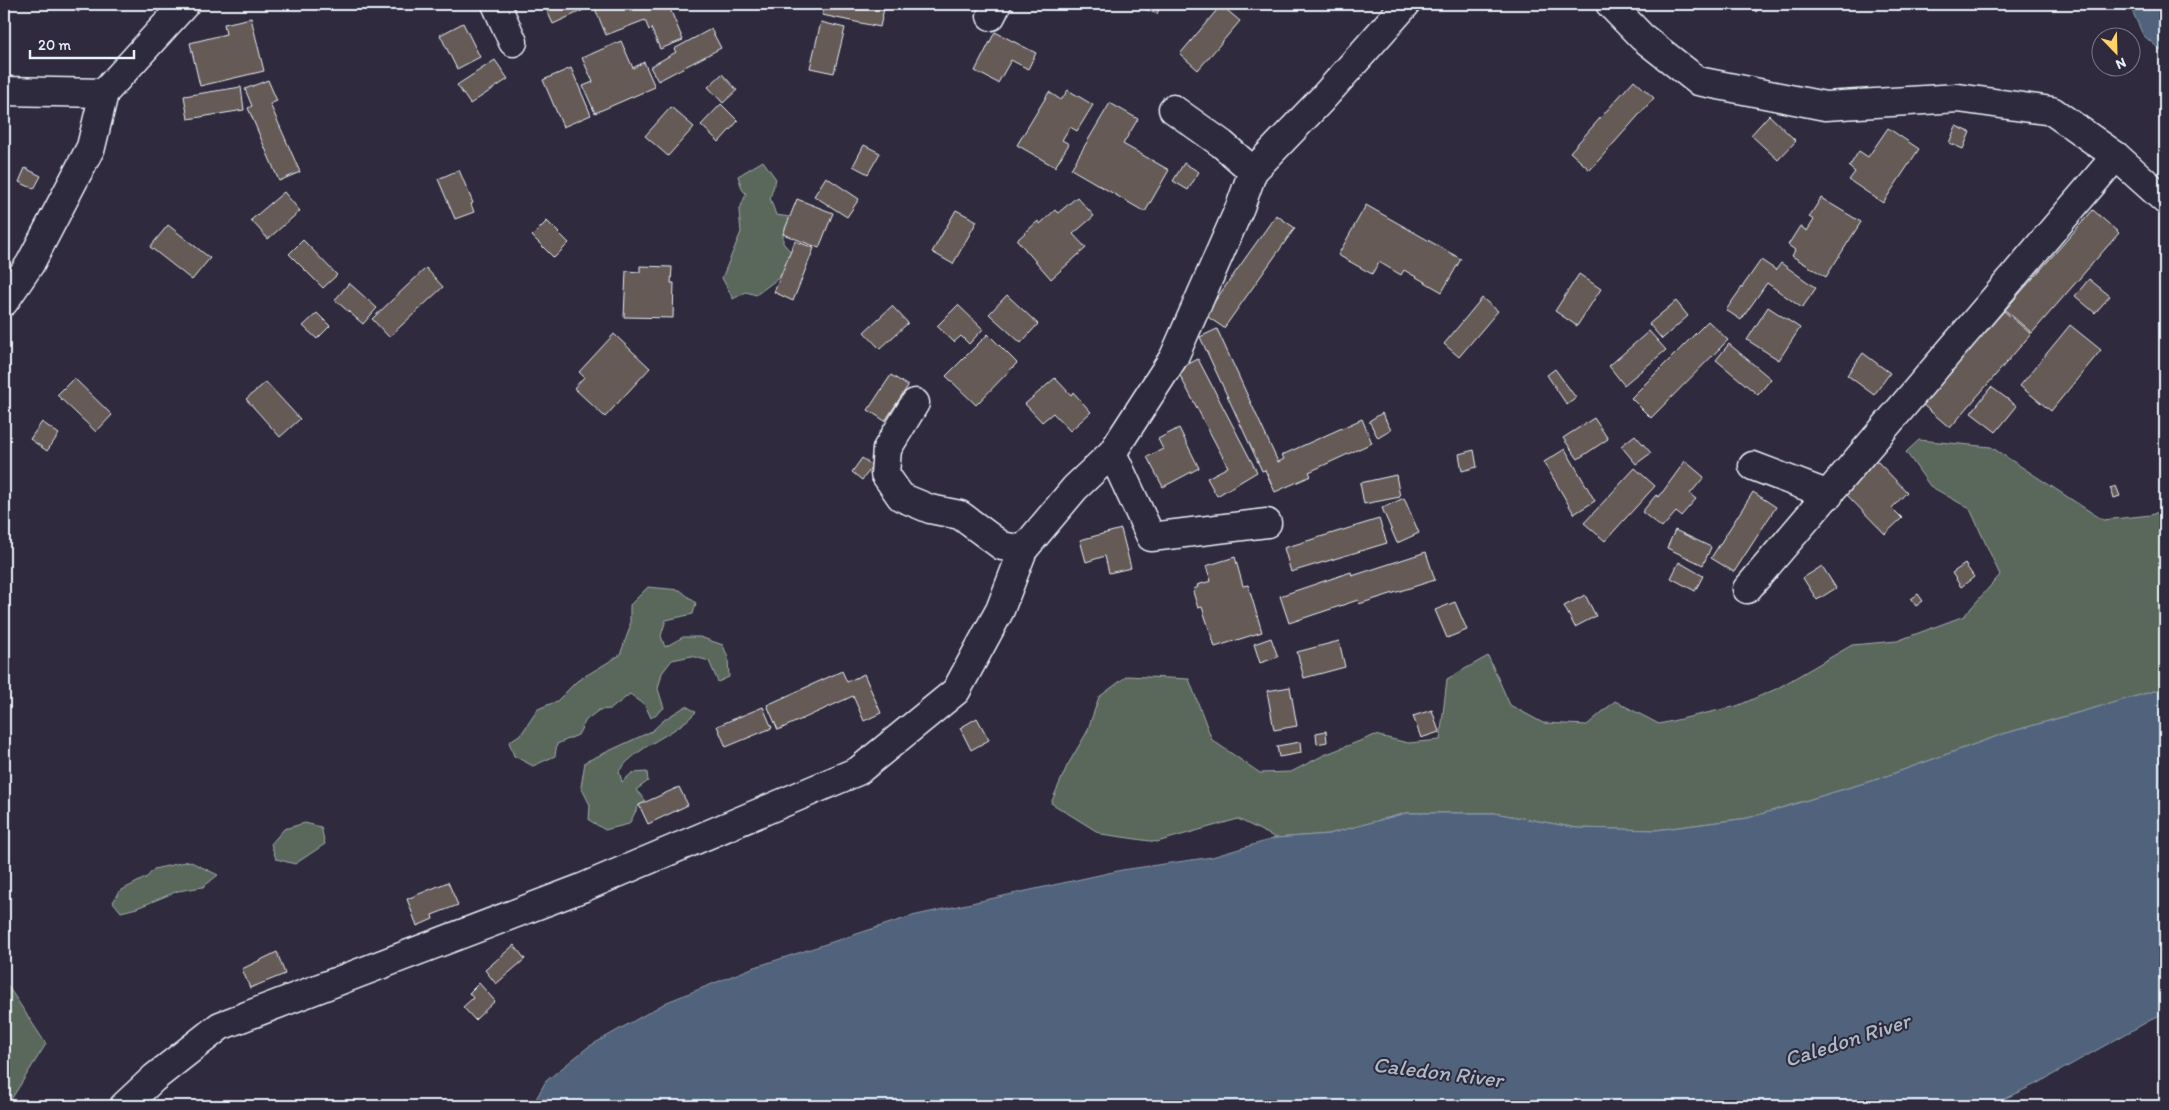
<svg xmlns="http://www.w3.org/2000/svg" width="2169" height="1110" viewBox="0 0 2169 1110" font-family="Itim,sans-serif">
<style>
.green{fill:#5a675c;stroke:#a1acaa}
.water{fill:#51647c;stroke:#8d9cae}
.building{fill:#665a56;stroke:#e8f1f8}
.lines{fill:none;stroke-linecap:round;stroke-linejoin:round}
.minor-casing{stroke:#e8f1f8;stroke-width:31}
.minor{stroke:#2f2a3d;stroke-width:28}
.labels{text-anchor:middle;dominant-baseline:central;stroke-width:4;stroke-linejoin:round;paint-order:stroke}
.water-label{font-size:22px;font-style:italic;fill:#acb9c6;stroke:#2f2a3d}
</style>
<rect width="100%" height="100%" fill="#2f2a3d"/>
<filter id="ink" filterUnits="userSpaceOnUse"><feTurbulence type="fractalNoise" baseFrequency=".02" numOctaves="2"/><feDisplacementMap in="SourceGraphic" scale="10" xChannelSelector="R" yChannelSelector="G"/><feConvolveMatrix kernelMatrix="1 2 1 2 8 2 1 2 1" color-interpolation-filters="sRGB"/></filter>
<g filter="url(#ink)">
<!-- green -->
<g class="green">
<polygon points="763,161 776,179 770,198 776,215 790,217 783,234 783,243 791,252 780,277 756,295 746,292 733,299 722,278 741,232 739,211 746,194 742,189 738,176"/>
<polygon points="1919,440 1991,447 2103,520 2151,515 2165,509 2165,688 2003,734 1878,779 1748,818 1656,830 1577,828 1494,813 1406,813 1329,834 1276,838 1238,819 1157,842 1101,834 1051,803 1067,766 1087,732 1099,697 1127,676 1189,679 1212,740 1260,773 1291,772 1324,755 1375,735 1408,743 1440,740 1447,679 1488,656 1510,705 1543,723 1587,725 1615,701 1659,724 1737,706 1776,689 1852,645 1897,641 1964,616 2000,575 1970,509 1930,486 1906,452"/>
<polygon points="648,587 680,590 696,603 693,614 666,620 661,636 665,647 683,637 700,637 723,645 728,658 729,677 718,682 709,661 692,656 672,660 662,673 658,689 664,708 651,718 645,705 630,694 611,709 599,710 586,720 578,735 557,744 555,756 533,766 514,756 509,742 522,733 538,709 557,701 577,681 620,655 630,627 630,605"/>
<path d="M686,706L696,712C674,736 639,744 619,771L622,782L632,773L647,772L648,781L636,790L647,802L639,805L629,824L605,830L589,820L590,805L581,787L585,762L652,731L665,719Z"/>
<polygon points="305,823 321,827 325,844 295,864 276,859 271,844 284,829"/>
<polygon points="189,861 218,875 203,887 178,891 137,908 121,912 113,902 120,891 147,877 154,869"/>
<polygon points="4,980 46,1044 7,1106 4,1106"/>
</g>
<!-- water -->
<g class="water">
<polygon points="2129,4 2165,4 2165,54 2143,35"/>
<polygon points="2165,688 2165,1012 2038,1083 1989,1106 532,1106 546,1081 588,1047 667,1002 752,968 912,916 1122,870 1212,857 1276,838 1329,834 1406,813 1494,813 1577,828 1656,830 1748,818 1878,779 2003,734"/>
</g>
<!-- building -->
<g class="building">
<polygon points="71,4 89,4 78,12"/>
<polygon points="544,4 589,4 590,7 553,24"/>
<polygon points="600,4 668,4 683,40 660,49 651,28 649,30 645,20 606,35 594,6"/>
<polygon points="825,4 885,4 880,27 822,15"/>
<polygon points="1133,4 1161,4 1157,14"/>
<polygon points="1749,4 1765,4 1756,12"/>
<polygon points="1221,5 1240,21 1198,70 1180,54"/>
<polygon points="251,18 264,71 200,86 190,43 226,34 224,24"/>
<polygon points="821,22 845,28 834,73 810,68"/>
<polygon points="463,23 480,57 457,69 440,35"/>
<polygon points="711,29 721,48 658,81 650,67 676,52 674,49"/>
<polygon points="995,32 1036,53 1028,69 1011,60 998,83 975,71"/>
<polygon points="621,41 633,68 644,62 655,87 595,113 583,86 593,82 582,58"/>
<polygon points="495,60 508,79 470,104 457,85"/>
<polygon points="571,68 591,115 563,127 543,80"/>
<polygon points="722,74 737,90 723,103 708,87"/>
<polygon points="268,80 277,101 270,104 300,172 279,181 248,108 252,106 245,89"/>
<polygon points="1634,80 1654,98 1590,170 1570,152"/>
<polygon points="241,87 244,110 188,119 184,96"/>
<polygon points="1068,90 1093,105 1077,131 1070,127 1062,140 1069,144 1055,167 1017,145 1049,92 1061,100"/>
<polygon points="1110,103 1138,119 1123,144 1169,170 1145,212 1071,169"/>
<polygon points="721,104 738,121 719,142 701,125"/>
<polygon points="671,107 694,127 668,156 645,136"/>
<polygon points="1769,115 1796,141 1778,160 1751,135"/>
<polygon points="1956,126 1970,132 1963,149 1949,143"/>
<polygon points="1888,128 1919,149 1883,203 1849,180 1855,172 1849,167 1859,151 1868,157"/>
<polygon points="864,145 880,153 868,174 853,166"/>
<polygon points="1184,163 1199,172 1188,190 1173,181"/>
<polygon points="25,168 41,176 34,189 19,182"/>
<polygon points="459,170 473,203 471,204 474,212 455,219 438,179"/>
<polygon points="826,177 859,199 847,217 814,196"/>
<polygon points="284,192 300,211 268,239 251,220"/>
<polygon points="1077,197 1094,216 1073,234 1086,248 1051,279 1017,240 1038,221 1040,224 1055,210 1058,213"/>
<polygon points="1821,198 1861,222 1826,277 1792,256 1795,250 1788,245 1800,226 1807,231 1814,220 1809,217"/>
<polygon points="797,199 833,213 819,248 783,234"/>
<polygon points="1366,205 1461,259 1442,292 1404,270 1401,275 1379,262 1372,274 1338,255"/>
<polygon points="956,210 977,221 953,264 932,252"/>
<polygon points="2093,210 2119,233 2032,333 2005,310"/>
<polygon points="1276,215 1295,228 1224,328 1205,315"/>
<polygon points="547,221 569,243 554,258 532,236"/>
<polygon points="168,225 210,258 192,280 150,247"/>
<polygon points="303,240 337,275 323,288 289,254"/>
<polygon points="795,241 814,248 793,301 774,292"/>
<polygon points="1761,260 1776,270 1781,263 1816,288 1802,308 1767,283 1741,320 1726,310"/>
<polygon points="640,266 672,267 671,283 674,283 673,318 624,317 626,271 640,272"/>
<polygon points="426,268 443,287 389,337 372,319"/>
<polygon points="1579,274 1601,289 1577,326 1555,311"/>
<polygon points="2089,279 2110,296 2095,313 2075,296"/>
<polygon points="349,283 377,308 363,324 335,300"/>
<polygon points="1007,295 1038,324 1021,343 989,314"/>
<polygon points="1482,298 1498,311 1459,357 1444,344"/>
<polygon points="1676,301 1688,316 1662,339 1649,324"/>
<polygon points="958,305 983,329 969,344 961,336 954,342 937,326"/>
<polygon points="892,306 908,323 880,349 864,332"/>
<polygon points="1768,307 1800,328 1779,360 1747,340"/>
<polygon points="2004,311 2031,334 1950,428 1922,404"/>
<polygon points="317,313 330,326 317,339 303,326"/>
<polygon points="1708,321 1728,340 1651,418 1631,398"/>
<polygon points="2070,325 2101,350 2051,411 2020,386"/>
<polygon points="1217,329 1278,462 1284,459 1282,455 1362,419 1372,443 1309,472 1311,476 1275,492 1265,470 1262,471 1200,337"/>
<polygon points="1649,331 1666,350 1624,385 1609,366"/>
<polygon points="614,334 650,368 605,417 574,388 584,377 579,372"/>
<polygon points="988,334 1017,363 976,405 946,376"/>
<polygon points="1729,344 1771,379 1758,395 1716,360"/>
<polygon points="1863,353 1890,373 1874,395 1847,375"/>
<polygon points="1198,359 1257,472 1217,496 1207,478 1228,467 1177,370"/>
<polygon points="1555,369 1576,398 1567,405 1547,375"/>
<polygon points="891,375 908,386 885,421 868,410"/>
<polygon points="74,378 112,415 96,432 57,395"/>
<polygon points="1055,378 1071,395 1073,392 1091,412 1070,431 1053,413 1042,422 1025,404"/>
<polygon points="266,382 300,419 280,437 246,399"/>
<polygon points="1991,387 2017,406 1996,432 1971,413"/>
<polygon points="1382,413 1391,430 1378,438 1369,421"/>
<polygon points="1594,418 1608,439 1578,459 1563,438"/>
<polygon points="42,422 59,434 47,451 30,439"/>
<polygon points="1179,428 1199,468 1163,487 1147,457 1163,449 1158,439"/>
<polygon points="1635,435 1651,453 1636,464 1621,446"/>
<polygon points="1565,449 1595,501 1574,514 1544,462"/>
<polygon points="1474,450 1477,467 1462,471 1459,454"/>
<polygon points="862,458 873,466 862,480 852,472"/>
<polygon points="1876,460 1907,492 1892,508 1902,518 1885,534 1843,491"/>
<polygon points="1685,461 1704,477 1690,494 1696,499 1681,516 1676,512 1662,528 1642,512 1656,495 1659,497"/>
<polygon points="1635,468 1655,486 1605,541 1584,523"/>
<polygon points="1396,475 1400,497 1364,504 1360,483"/>
<polygon points="2116,486 2120,496 2114,498 2110,488"/>
<polygon points="1753,492 1776,507 1734,572 1711,558"/>
<polygon points="1404,498 1419,533 1397,543 1382,508"/>
<polygon points="1379,519 1387,543 1291,572 1284,548"/>
<polygon points="1121,529 1131,568 1109,573 1105,556 1086,562 1080,540"/>
<polygon points="1675,530 1711,547 1703,565 1667,548"/>
<polygon points="1426,552 1435,580 1359,604 1358,600 1289,623 1280,596 1351,572 1352,576"/>
<polygon points="1235,557 1243,586 1248,585 1262,632 1215,647 1202,607 1198,608 1193,592 1195,591 1194,589 1198,587 1197,585 1211,581 1206,566"/>
<polygon points="1679,562 1703,576 1695,591 1671,578"/>
<polygon points="1965,564 1974,577 1961,587 1952,573"/>
<polygon points="1822,566 1836,588 1817,600 1803,578"/>
<polygon points="1918,594 1923,601 1916,606 1911,599"/>
<polygon points="1585,595 1596,616 1575,627 1564,606"/>
<polygon points="1455,602 1467,630 1447,638 1435,610"/>
<polygon points="1271,638 1278,657 1260,663 1254,644"/>
<polygon points="1339,641 1345,667 1304,678 1297,652"/>
<polygon points="842,671 847,682 864,674 881,713 864,721 853,696 778,730 767,705"/>
<polygon points="1290,687 1297,726 1274,730 1267,691"/>
<polygon points="763,707 772,728 726,747 717,726"/>
<polygon points="1432,710 1439,732 1421,738 1413,716"/>
<polygon points="977,718 989,740 971,750 960,728"/>
<polygon points="1326,731 1327,742 1317,744 1316,733"/>
<polygon points="1300,742 1301,753 1279,757 1277,746"/>
<polygon points="679,787 688,805 648,824 639,805"/>
<polygon points="448,882 458,905 432,915 433,919 417,926 407,899"/>
<polygon points="514,945 525,959 496,984 485,970"/>
<polygon points="277,952 285,974 250,988 242,969"/>
<polygon points="479,983 495,1001 475,1020 463,1007 473,998 469,993"/>
</g>
<g class="lines">
<defs>
<g id="minor">
<polyline points="496,4 513,42"/>
<polyline points="1610,4 1642,37 1698,81 1825,106 1958,98 2052,111 2116,156 2165,200"/>
<polyline points="991,16 997,4"/>
<polyline points="4,91 104,93"/>
<polyline points="1173,109 1222,144 1253,171"/>
<polyline points="4,302 30,264 91,147 104,93 185,4"/>
<polyline points="915,403 887,449 885,474 901,497 930,509 960,515 1002,546 1023,550"/>
<polyline points="1112,453 1151,537 1267,523"/>
<polyline points="1753,466 1829,495"/>
<polyline points="1747,589 2116,156"/>
<polyline points="124,1106 154,1078 220,1026 582,888 858,771 956,691 1000,610 1023,550 1075,488 1112,453 1174,357 1240,207 1253,171 1322,99 1406,4"/>
</g>
</defs>
<!-- minor casing -->
<use href="#minor" class="minor-casing"/>
<!-- minor -->
<use href="#minor" class="minor"/>
</g>
</g>
<g class="labels">
<!-- water labels -->
<g class="water-label">
<text transform="translate(1847 1040) rotate(-18)">Caledon River</text>
<text transform="translate(1438 1072) rotate(7)">Caledon River</text>
</g>
</g>
<!-- margin -->
<rect width="2169" height="1110" fill="none" stroke="#2f2a3d" stroke-width="20"/>
<rect x="10" y="10" width="2149" height="1090" fill="none" stroke="#e8f1f8" stroke-width="2" filter="url(#ink)"/>
<!-- north arrow -->
<g transform="translate(2116 52) rotate(157)"><circle r="24" fill="#2f2a3d" stroke="#797a88"/>
<path d="M0-4L9 19L0 12L-9 19Z" fill="#ffd166"/>
<text y="-8" font-size="14" font-weight="bold" text-anchor="middle" fill="#e8f1f8">N</text>
</g>
<!-- scale -->
<path d="M30 50v8h104v-8" fill="none" stroke="#e8f1f8" stroke-width="2.5"/>
<text x="38" y="50" font-size="15" fill="#e8f1f8" stroke="#2f2a3d" stroke-width="4" paint-order="stroke">20 m</text>
</svg>
